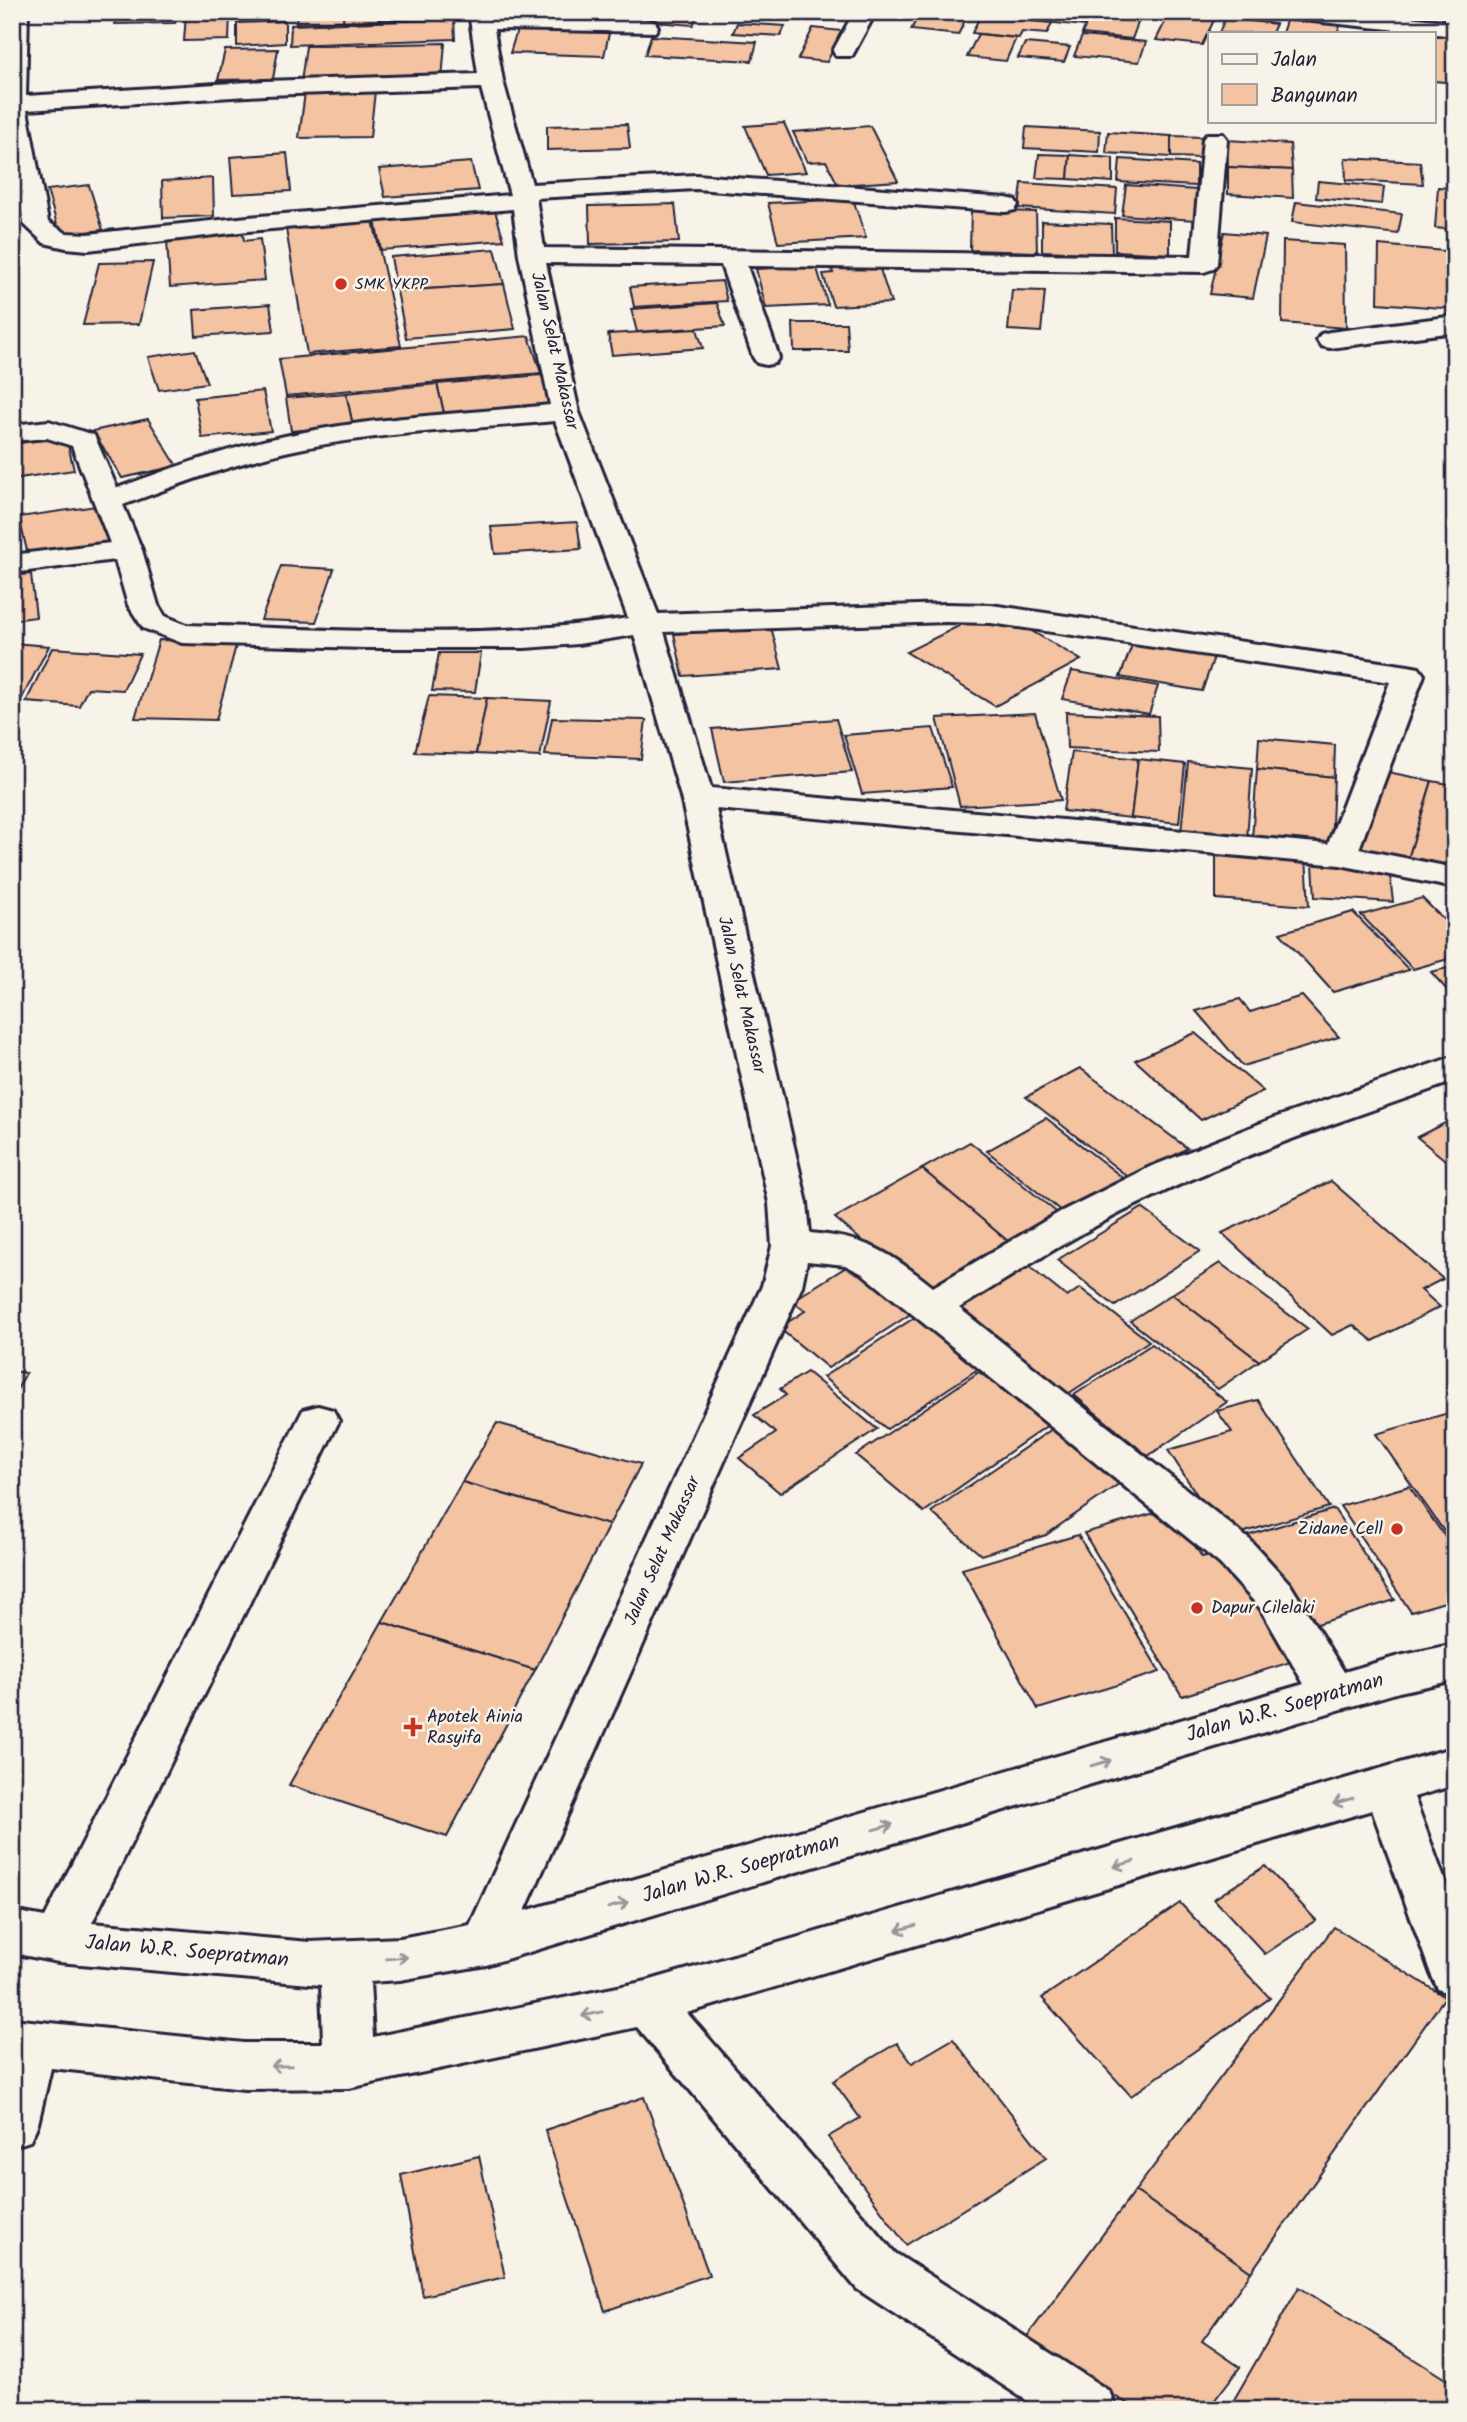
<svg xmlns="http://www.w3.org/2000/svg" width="1467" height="2422" viewBox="0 0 1467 2422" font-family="Kalam,sans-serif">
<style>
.building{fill:#f3c3a2;stroke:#22223b;stroke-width:2}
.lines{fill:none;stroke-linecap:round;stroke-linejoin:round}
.minor-casing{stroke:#22223b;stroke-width:6}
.minor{fill:#f7f3e8;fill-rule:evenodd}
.oneway{stroke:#97959a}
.poi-dot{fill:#c8321e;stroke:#f7f3e8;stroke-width:2.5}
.labels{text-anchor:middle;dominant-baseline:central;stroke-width:5;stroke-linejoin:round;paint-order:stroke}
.far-poi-label{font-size:16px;fill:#22223b;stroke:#f7f3e8;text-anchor:start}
.street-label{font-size:18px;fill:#22223b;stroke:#f7f3e8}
.poi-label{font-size:18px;fill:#22223b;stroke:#f7f3e8;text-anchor:start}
.near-street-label{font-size:21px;fill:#22223b;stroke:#f7f3e8}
</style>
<rect width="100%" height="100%" fill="#f7f3e8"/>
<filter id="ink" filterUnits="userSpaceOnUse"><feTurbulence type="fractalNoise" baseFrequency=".0143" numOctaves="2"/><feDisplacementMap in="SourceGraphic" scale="14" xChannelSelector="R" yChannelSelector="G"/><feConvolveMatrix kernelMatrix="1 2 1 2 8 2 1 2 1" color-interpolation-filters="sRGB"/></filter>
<g filter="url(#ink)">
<!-- building -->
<g class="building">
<polygon points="118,12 178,12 175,23 115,24"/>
<polygon points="230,12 229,40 184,41 186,14"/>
<polygon points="297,12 344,12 343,21 296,23"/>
<polygon points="344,12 379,12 379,20 343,21"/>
<polygon points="379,12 455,12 455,17 379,20"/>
<polygon points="526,12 635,12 634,17"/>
<polygon points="647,12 699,12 693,25 643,21"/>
<polygon points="920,12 969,12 958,35 911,30"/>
<polygon points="977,12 1033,12 1030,20 976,15"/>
<polygon points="1038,12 1089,12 1084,26 1034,21"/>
<polygon points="1091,12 1142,12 1132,39 1082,34"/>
<polygon points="1170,12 1216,16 1202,45 1156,40"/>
<polygon points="980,16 1052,23 1047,34 1022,32 1019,38 972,33"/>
<polygon points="1225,18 1276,24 1272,33 1219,33"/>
<polygon points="1287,18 1341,24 1337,33 1282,33"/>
<polygon points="454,19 455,39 290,45 291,25"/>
<polygon points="285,21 285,43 237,46 237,23"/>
<polygon points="737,23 785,26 781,36 733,33"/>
<polygon points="518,27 610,29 604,56 510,53"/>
<polygon points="813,28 842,31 827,62 798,59"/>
<polygon points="1422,31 1455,35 1455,83 1434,81 1434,33 1421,33"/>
<polygon points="978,34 1016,38 1006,61 967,57"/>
<polygon points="651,36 757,42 752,61 645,55"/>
<polygon points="1082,36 1146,42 1139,62 1074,56"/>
<polygon points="445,43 442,79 301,82 306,46"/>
<polygon points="1025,43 1070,47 1064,62 1018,58"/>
<polygon points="278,49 273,79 218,80 225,50"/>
<polygon points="375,91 370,137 299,138 305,92"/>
<polygon points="784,123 806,172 766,175 745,126"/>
<polygon points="627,124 630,148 547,150 547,126"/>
<polygon points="870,126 898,181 838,185 826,161 807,162 793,132"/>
<polygon points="1026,127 1100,131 1099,152 1024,148"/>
<polygon points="1108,132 1171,136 1171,157 1106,153"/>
<polygon points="1171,136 1204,137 1204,158 1171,157"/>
<polygon points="1227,140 1290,144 1292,170 1228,167"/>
<polygon points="287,153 291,191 233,194 230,157"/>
<polygon points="1039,154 1070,155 1068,179 1036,178"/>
<polygon points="1070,155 1113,158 1113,182 1068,179"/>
<polygon points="1345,158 1420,162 1423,184 1346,180"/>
<polygon points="1120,159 1196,164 1196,186 1118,182"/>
<polygon points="471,162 478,190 385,197 379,169"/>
<polygon points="1228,167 1292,170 1293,198 1228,194"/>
<polygon points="213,178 214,216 163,218 162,181"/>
<polygon points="1318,181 1384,187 1382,204 1316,198"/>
<polygon points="1022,183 1117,189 1115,214 1019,208"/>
<polygon points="89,185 103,230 60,235 47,190"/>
<polygon points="1126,185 1196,190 1195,220 1122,215"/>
<polygon points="1438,187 1455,189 1455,230 1435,228"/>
<polygon points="853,199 866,238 778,243 768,203"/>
<polygon points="1296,202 1402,214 1398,234 1292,222"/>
<polygon points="675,204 679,242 590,244 589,206"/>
<polygon points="971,210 1036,212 1037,252 970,250"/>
<polygon points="495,211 504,240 381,250 375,221"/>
<polygon points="372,216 401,346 307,354 285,223"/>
<polygon points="1115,218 1170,221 1170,254 1115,251"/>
<polygon points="1042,221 1111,224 1112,254 1042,251"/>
<polygon points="1224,232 1266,236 1253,298 1210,294"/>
<polygon points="243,234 244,241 260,239 265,280 170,287 167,240"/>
<polygon points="1283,241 1345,245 1346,328 1282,323"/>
<polygon points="1379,245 1455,252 1455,309 1378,303"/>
<polygon points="495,249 504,284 397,291 391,257"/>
<polygon points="153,262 139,324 83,325 99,263"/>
<polygon points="878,263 891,303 833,306 823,274 833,273 831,266"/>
<polygon points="816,265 828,305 766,308 756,269"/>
<polygon points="722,281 727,301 634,307 630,287"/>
<polygon points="504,284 515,329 406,338 397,291"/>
<polygon points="1012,290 1045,291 1041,332 1008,330"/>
<polygon points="717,303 725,326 637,332 631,309"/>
<polygon points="270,304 274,331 196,336 194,310"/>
<polygon points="793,323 846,323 848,351 794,351"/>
<polygon points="697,329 703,348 612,355 608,334"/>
<polygon points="529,336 541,373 286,396 279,359"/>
<polygon points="195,350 207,383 159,390 148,357"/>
<polygon points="542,375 552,407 445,417 437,384"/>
<polygon points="437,384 445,417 353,426 346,393"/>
<polygon points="263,391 271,431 202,438 195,398"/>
<polygon points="346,393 353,426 291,431 286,398"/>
<polygon points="148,419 177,466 122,478 93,431"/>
<polygon points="66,437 74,470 12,479 12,444"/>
<polygon points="103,505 114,541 28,555 19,517"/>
<polygon points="577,522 581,549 495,554 491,527"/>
<polygon points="281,566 334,569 316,622 261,620"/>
<polygon points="31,574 36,617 12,620 12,576"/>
<polygon points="977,617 1011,619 1081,660 995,706 906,652"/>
<polygon points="771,627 782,669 683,676 674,634"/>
<polygon points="159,640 237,642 216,720 135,718"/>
<polygon points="1134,640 1215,654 1202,691 1120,677"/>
<polygon points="12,643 49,646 19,704 12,704"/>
<polygon points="52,648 140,654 123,690 88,688 79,706 26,702"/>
<polygon points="439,653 481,653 475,692 432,691"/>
<polygon points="1072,671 1158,686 1149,714 1062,699"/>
<polygon points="429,696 487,698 476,754 415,752"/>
<polygon points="487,698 551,701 540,757 476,754"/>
<polygon points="1066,712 1158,716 1159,752 1067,748"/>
<polygon points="1035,713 1061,800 960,806 937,718"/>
<polygon points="552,718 646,720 641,759 545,755"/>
<polygon points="836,719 852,772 724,782 712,729"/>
<polygon points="933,728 952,787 862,794 844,735"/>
<polygon points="1259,738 1335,745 1334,777 1257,769"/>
<polygon points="1072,752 1138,759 1131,818 1063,811"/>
<polygon points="1138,759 1185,764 1179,823 1131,818"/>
<polygon points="1188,762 1252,768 1247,839 1181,833"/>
<polygon points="1257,769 1334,777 1331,848 1252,840"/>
<polygon points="1378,770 1432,781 1408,859 1353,848"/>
<polygon points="1432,781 1455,785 1455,869 1408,859"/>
<polygon points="1216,850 1306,857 1309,906 1216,899"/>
<polygon points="1313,864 1389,868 1393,902 1315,897"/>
<polygon points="1422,898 1455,931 1455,957 1413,969 1361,915"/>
<polygon points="1353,912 1409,970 1333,992 1280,933"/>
<polygon points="1455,966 1455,999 1431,972"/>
<polygon points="1302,996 1339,1037 1243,1066 1196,1011 1240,999 1250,1012"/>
<polygon points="1195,1033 1263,1091 1201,1120 1135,1060"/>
<polygon points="1080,1068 1187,1148 1132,1180 1026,1097"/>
<polygon points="1046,1118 1127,1181 1067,1216 987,1151"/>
<polygon points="1455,1118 1455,1168 1417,1137"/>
<polygon points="970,1142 1065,1219 1016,1248 922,1169"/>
<polygon points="922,1169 1016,1248 929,1298 835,1218"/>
<polygon points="1331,1181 1443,1279 1421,1290 1440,1307 1373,1341 1353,1325 1332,1335 1222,1233"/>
<polygon points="1142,1208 1200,1251 1115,1306 1057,1260"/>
<polygon points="1220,1263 1308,1329 1259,1361 1172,1294"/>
<polygon points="851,1264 912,1313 828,1368 779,1328 805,1311 792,1301"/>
<polygon points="1027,1265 1067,1297 1080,1288 1149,1341 1060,1399 953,1311"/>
<polygon points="1172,1294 1259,1361 1218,1389 1130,1321"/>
<polygon points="917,1316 981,1367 887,1429 823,1377"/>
<polygon points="1152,1344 1227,1402 1148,1456 1074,1395"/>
<polygon points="12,1371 26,1373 12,1399"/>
<polygon points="807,1372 877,1429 780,1493 739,1458 776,1433 754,1415 786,1395 780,1389"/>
<polygon points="979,1372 1048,1425 924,1512 856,1455"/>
<polygon points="1258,1400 1329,1507 1225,1538 1168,1450 1232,1432 1217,1411"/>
<polygon points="1455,1411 1455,1547 1376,1434"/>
<polygon points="497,1423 641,1464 609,1525 462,1482"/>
<polygon points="1055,1427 1123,1481 1046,1535 981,1555 931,1512"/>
<polygon points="462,1482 609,1525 535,1670 382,1622"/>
<polygon points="1409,1486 1455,1551 1455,1599 1411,1612 1340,1506"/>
<polygon points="1172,1508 1202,1557 1227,1550 1297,1660 1182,1696 1084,1533"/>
<polygon points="1334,1509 1395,1600 1301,1629 1243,1537"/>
<polygon points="1078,1535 1160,1672 1038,1709 962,1569"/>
<polygon points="382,1622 535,1670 447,1837 289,1785"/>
<polygon points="1265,1866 1316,1920 1265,1954 1214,1899"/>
<polygon points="1180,1903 1270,1998 1131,2096 1042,1998"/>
<polygon points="1334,1927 1445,1997 1251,2272 1135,2191"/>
<polygon points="953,2039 1046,2158 906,2245 828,2137 860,2118 833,2081 897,2043 912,2063"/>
<polygon points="644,2097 709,2275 605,2311 545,2130"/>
<polygon points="479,2156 505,2277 423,2296 401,2175"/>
<polygon points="1135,2191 1251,2272 1202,2341 1240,2367 1207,2410 1140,2410 1020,2346"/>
<polygon points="1299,2287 1455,2385 1455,2410 1228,2410"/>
</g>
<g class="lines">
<defs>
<g id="minor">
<path d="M12,12H28L26,96L265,81L478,74L469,12H491L492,16L647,20L655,22L658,27L655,32L494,29L503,81L532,184L696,175L1006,198L1015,200L1018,205L1015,210L1006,212L696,189L536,198L544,248L1192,256L1203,139L1207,134H1223L1227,139L1217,264L1213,269L1204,272L747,266L779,357L775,363L766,365L757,363L753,357L721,265L546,263L579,412L658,614L946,604L991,605L1408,666L1419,668L1424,675L1359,849L1455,868V888L1340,865L716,809L807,1203L810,1233C869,1238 888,1252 933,1287L1060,1212L1150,1167L1274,1118L1455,1056V1081C1348,1119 1240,1154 1138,1204C1076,1234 1018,1272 959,1308L1250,1540L1290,1584L1344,1672L1399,1656L1455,1644V1680L1399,1692L486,1965L400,1980L370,1982L373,2037L647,1981L1455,1747V1785L1414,1797L1455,1908V1996L1438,1989L1431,1974L1372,1810L687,2013L895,2253L1109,2391L1117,2410H1041L857,2289L637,2027L349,2088L244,2089L51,2068L38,2124L30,2141L12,2147V2019L244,2043H323L321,1985L58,1962L12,1953V1911L45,1917L303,1410L318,1406L333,1410L339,1421L92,1923L310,1942L400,1938L470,1925L762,1286L772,1246L769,1203L681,797L634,635L578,644L525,648H365L182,643L143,628L128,605L115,560L12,573V555L110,543L72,446L47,438L12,441V425L49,421L94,435L117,488C172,468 227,448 285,436C372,417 462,414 550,405L519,255L513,209L248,231L88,250L66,248L44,243L24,224L12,160ZM481,88L510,195L248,217L88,234L66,233L48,222L27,110L265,95ZM555,421L628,618C483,641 333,629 187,625L165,616L158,605L142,550L123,505C177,485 230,465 285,452C373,432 466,430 555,421ZM946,622L991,623L1390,682L1328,844L711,788L664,632ZM807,1261L845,1265L863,1274L1220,1564L1260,1608L1304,1684L525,1911L802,1286Z"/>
<polygon points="854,12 876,12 852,56 836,56 833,51"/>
<polygon points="1282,12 1359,12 1455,22 1455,36 1293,19 1285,17"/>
<polygon points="1455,316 1455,332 1330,348 1321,346 1317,340 1321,334 1330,332"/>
</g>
</defs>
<!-- minor casing -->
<use href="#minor" class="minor-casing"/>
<!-- minor -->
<use href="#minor" class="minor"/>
</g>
<!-- one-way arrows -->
<defs><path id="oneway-shaft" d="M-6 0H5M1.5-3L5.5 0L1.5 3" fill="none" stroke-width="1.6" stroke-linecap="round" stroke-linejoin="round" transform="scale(1.75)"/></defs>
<g class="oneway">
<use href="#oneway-shaft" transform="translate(1101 1763) rotate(-16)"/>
<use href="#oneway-shaft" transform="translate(1343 1801) rotate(164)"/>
<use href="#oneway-shaft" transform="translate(883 1827) rotate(-16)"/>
<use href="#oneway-shaft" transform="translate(1124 1864) rotate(164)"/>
<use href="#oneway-shaft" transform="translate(618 1905) rotate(-16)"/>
<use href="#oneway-shaft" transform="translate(906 1928) rotate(164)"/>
<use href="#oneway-shaft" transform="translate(397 1958) rotate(-5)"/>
<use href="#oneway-shaft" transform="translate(592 2014) rotate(168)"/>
<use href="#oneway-shaft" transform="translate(281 2066) rotate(179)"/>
</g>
</g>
<!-- markers -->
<g class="poi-dot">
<circle cx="341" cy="284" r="7"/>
<circle cx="1397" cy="1529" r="7"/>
<circle cx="1197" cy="1608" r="7"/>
<path d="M409.5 1716.5h7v7h7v7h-7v7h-7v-7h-7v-7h7z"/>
</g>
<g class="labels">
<!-- far-poi labels -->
<g class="far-poi-label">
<text x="355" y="284">SMK YKPP</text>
</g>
<!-- street labels -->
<g class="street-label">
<text transform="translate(554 351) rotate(77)">Jalan Selat Makassar</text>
<text transform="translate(741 995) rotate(77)">Jalan Selat Makassar</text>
<text transform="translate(663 1551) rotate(-66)">Jalan Selat Makassar</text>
</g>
<!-- poi labels -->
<g class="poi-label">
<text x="1383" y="1529" text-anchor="end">Zidane Cell</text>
<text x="1211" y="1608">Dapur Cilelaki</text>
<text x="427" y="1717">Apotek Ainia<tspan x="427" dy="21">Rasyifa</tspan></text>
</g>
<!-- near-street labels -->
<g class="near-street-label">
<text transform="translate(1285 1708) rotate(-16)">Jalan W.R. Soepratman</text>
<text transform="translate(741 1869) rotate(-16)">Jalan W.R. Soepratman</text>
<text transform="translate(187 1952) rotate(5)">Jalan W.R. Soepratman</text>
</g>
</g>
<!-- margin -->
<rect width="1467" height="2422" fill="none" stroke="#f7f3e8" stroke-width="42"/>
<rect x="21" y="21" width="1425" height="2380" fill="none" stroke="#22223b" stroke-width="2.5" filter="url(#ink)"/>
<!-- legend -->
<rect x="1208" y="32" width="228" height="91" fill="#f7f3e8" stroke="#a29fa3" stroke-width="2"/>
<rect x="1222" y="54" width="35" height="10" fill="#f7f3e8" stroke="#a29fa3" stroke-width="2"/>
<text x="1271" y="66" font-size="21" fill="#22223b">Jalan</text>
<rect x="1222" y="84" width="35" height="21" fill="#f3c3a2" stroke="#a29fa3" stroke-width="2"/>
<text x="1271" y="102" font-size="21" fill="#22223b">Bangunan</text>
</svg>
